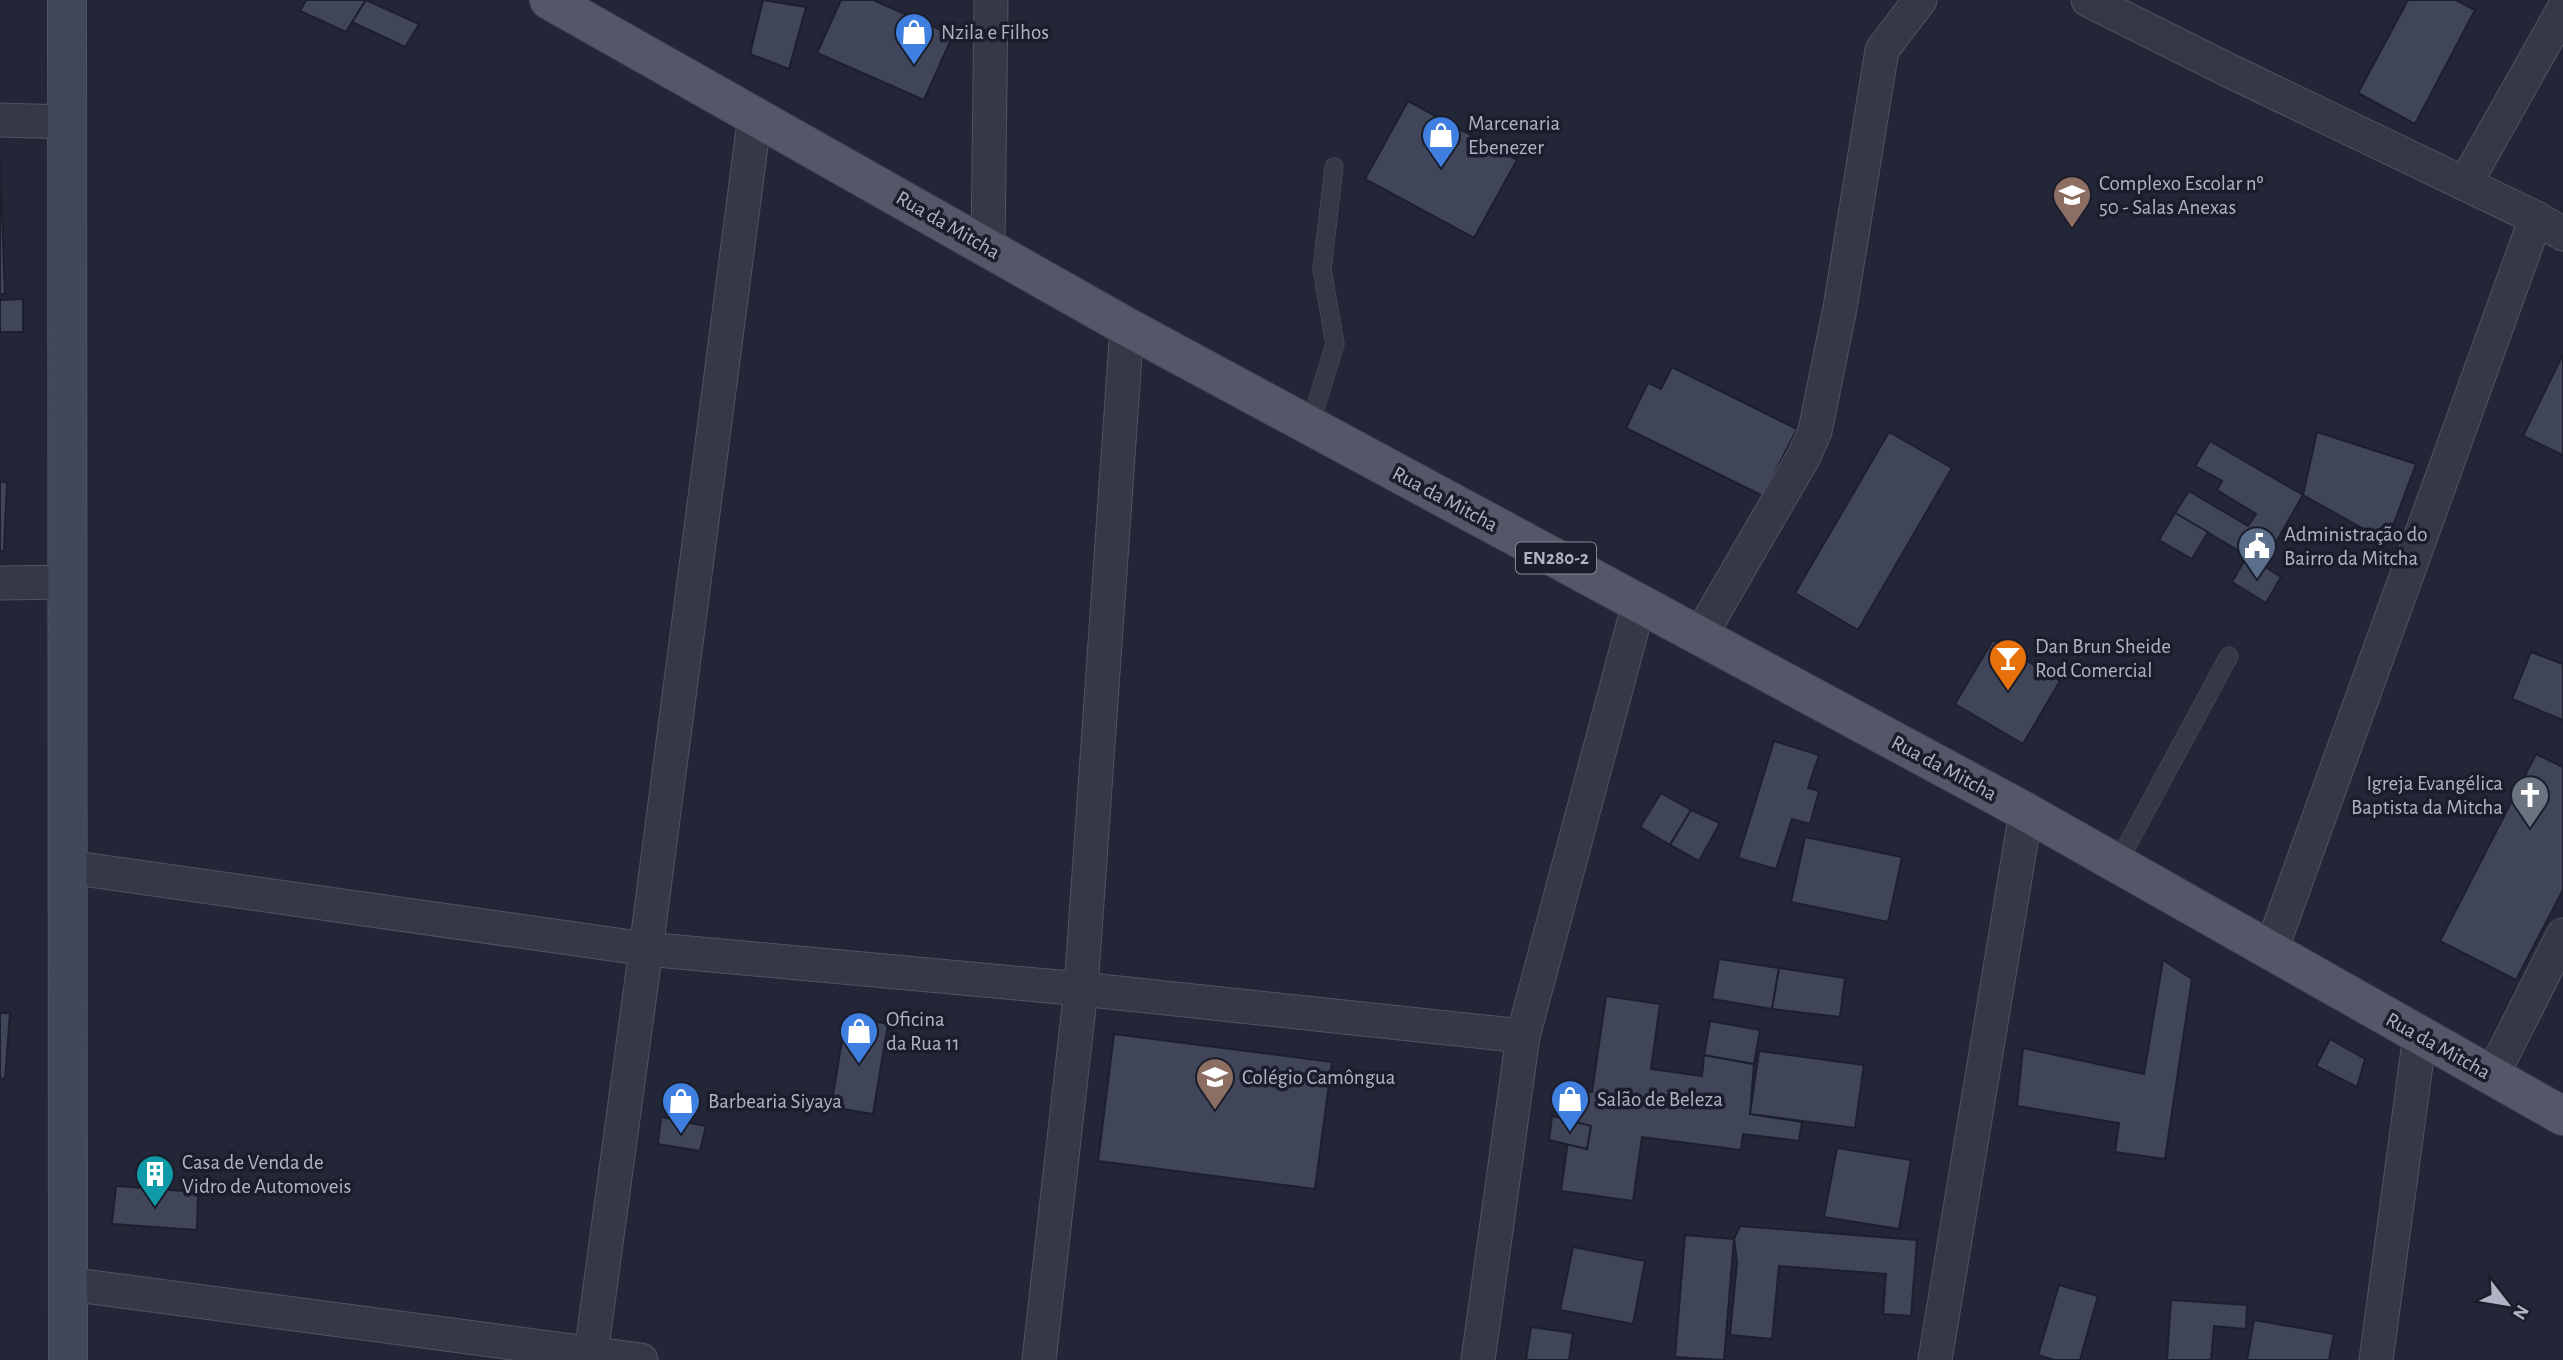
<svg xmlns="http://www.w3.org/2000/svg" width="2563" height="1360" viewBox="0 0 2563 1360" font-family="'Alegreya Sans',sans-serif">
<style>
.building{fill:#404559;stroke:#1c202e;stroke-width:2}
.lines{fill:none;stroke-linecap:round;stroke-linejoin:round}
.service-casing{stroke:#4f5362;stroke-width:19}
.minor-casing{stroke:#4f5362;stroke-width:35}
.secondary-casing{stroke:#4f5362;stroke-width:40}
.primary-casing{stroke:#3e4251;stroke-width:40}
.service{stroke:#353947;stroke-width:18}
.minor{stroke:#353947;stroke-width:33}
.secondary{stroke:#43475a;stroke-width:38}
.primary{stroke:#535767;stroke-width:38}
.labels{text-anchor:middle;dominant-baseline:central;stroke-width:7;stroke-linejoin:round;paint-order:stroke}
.shield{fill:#1a1e2c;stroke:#828696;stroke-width:2}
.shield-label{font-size:19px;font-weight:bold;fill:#afb3c4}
.poi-label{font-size:21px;fill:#afb3c4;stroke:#1a1e2c;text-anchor:start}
.street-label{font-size:21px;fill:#afb3c4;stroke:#1a1e2c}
</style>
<rect width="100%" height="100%" fill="#222636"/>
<!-- building -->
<g class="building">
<polygon points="306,0 366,0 346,32 300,11"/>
<polygon points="366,0 419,24 405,47 352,22"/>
<polygon points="763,0 806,7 789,69 750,54"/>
<polygon points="841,0 873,0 953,35 924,100 817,53"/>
<polygon points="2408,0 2456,0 2475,10 2415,124 2358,93"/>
<polygon points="1408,101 1517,160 1474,238 1365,179"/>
<polygon points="0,157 5,294 0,294"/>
<polygon points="23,299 23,332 0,332 0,300"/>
<polygon points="2563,354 2563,455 2523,436"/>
<polygon points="1672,367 1797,429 1763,496 1626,428 1648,383 1661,389"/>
<polygon points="1889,432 1952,468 1858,630 1795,593"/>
<polygon points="2317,432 2416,464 2387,542 2303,495"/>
<polygon points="2210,441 2303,495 2263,565 2175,513 2189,491 2248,526 2256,514 2217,490 2222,481 2195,466"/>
<polygon points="0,482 7,482 4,551 0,551"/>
<polygon points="2175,513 2208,532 2192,559 2159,540"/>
<polygon points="2247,556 2281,577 2266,603 2232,582"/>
<polygon points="1993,640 2060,681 2023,744 1955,704"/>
<polygon points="2531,652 2563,664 2563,720 2512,699"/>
<polygon points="1774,741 1819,755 1808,788 1819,791 1810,824 1792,819 1776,869 1738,858"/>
<polygon points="2536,754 2563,767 2563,890 2516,980 2440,941"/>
<polygon points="1661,793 1691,810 1670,845 1640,827"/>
<polygon points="1691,810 1720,823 1699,861 1670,845"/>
<polygon points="1805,837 1902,857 1888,922 1791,902"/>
<polygon points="1719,959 1779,968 1772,1009 1712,999"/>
<polygon points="2163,960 2192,979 2165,1159 2115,1152 2119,1123 2017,1106 2023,1048 2144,1074"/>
<polygon points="1779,968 1845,978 1840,1017 1772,1009"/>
<polygon points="1606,996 1660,1004 1651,1069 1702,1076 1704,1055 1754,1064 1750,1114 1802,1122 1799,1141 1743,1134 1741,1150 1642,1137 1633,1201 1561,1191 1575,1090 1592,1092"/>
<polygon points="0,1013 10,1013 5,1079 0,1078"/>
<polygon points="846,1016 888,1024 873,1114 831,1107"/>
<polygon points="1710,1021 1760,1030 1754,1064 1704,1055"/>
<polygon points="1114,1034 1332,1062 1315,1189 1098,1161"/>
<polygon points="2330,1039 2365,1059 2357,1087 2316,1066"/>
<polygon points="1759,1051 1864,1065 1855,1128 1750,1114"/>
<polygon points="1552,1116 1591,1126 1587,1149 1549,1140"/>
<polygon points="661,1117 706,1126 700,1151 658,1144"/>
<polygon points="1837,1148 1911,1160 1899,1229 1824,1217"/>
<polygon points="116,1186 198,1192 197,1230 112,1224"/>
<polygon points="1740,1226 1917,1240 1911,1316 1883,1314 1886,1274 1779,1266 1772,1339 1730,1335 1737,1262 1734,1239"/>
<polygon points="1685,1235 1734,1239 1724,1360 1675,1357"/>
<polygon points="1573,1247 1645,1261 1633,1324 1560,1310"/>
<polygon points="2059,1285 2098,1296 2080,1360 2054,1360 2038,1355"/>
<polygon points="2171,1300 2247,1305 2246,1329 2214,1326 2211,1360 2167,1360"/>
<polygon points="2254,1320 2334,1334 2329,1360 2247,1360"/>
<polygon points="1531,1327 1573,1333 1569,1360 1526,1360"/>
</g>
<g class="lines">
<defs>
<g id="service">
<polyline points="1310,425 1335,344 1322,269 1334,167"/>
<polyline points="2117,864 2229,656"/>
</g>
<g id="minor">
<polyline points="2088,0 2226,69 2536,218 2563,234"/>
<polyline points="0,120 67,122"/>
<polyline points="2465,184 2563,10"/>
<polyline points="988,247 991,0"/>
<polyline points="0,583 68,582"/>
<polyline points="1700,636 1804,456 1815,431 1840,308 1882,50 1920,0"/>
<polyline points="68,867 646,949 1081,989 1523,1036"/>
<polyline points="2270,953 2536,218"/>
<polyline points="2492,1076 2563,935"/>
<polyline points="68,1284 641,1360"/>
<polyline points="591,1354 646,949 755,115"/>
<polyline points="1039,1360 1081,989 1127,327"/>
<polyline points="1478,1360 1523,1036 1639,603"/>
<polyline points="1935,1360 2026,812"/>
<polyline points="2376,1360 2420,1035"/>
</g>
<polyline id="secondary" points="67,0 68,1360"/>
<polyline id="primary" points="549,0 1127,327 2026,812 2563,1116"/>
</defs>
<!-- service casing -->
<use href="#service" class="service-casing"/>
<!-- minor casing -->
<use href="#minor" class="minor-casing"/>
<!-- secondary casing -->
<use href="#secondary" class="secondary-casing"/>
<!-- primary casing -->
<use href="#primary" class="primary-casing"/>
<!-- service -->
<use href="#service" class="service"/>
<!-- minor -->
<use href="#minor" class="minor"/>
<!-- secondary -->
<use href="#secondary" class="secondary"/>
<!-- primary -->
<use href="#primary" class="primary"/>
</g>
<!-- icons -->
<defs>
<symbol id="shop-pin" viewBox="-11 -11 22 30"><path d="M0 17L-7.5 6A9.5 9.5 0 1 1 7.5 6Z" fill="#3f7fe0" stroke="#1a1e2c"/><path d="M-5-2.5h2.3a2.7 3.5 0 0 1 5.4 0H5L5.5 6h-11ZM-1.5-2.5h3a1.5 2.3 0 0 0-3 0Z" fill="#fff"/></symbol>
<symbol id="school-pin" viewBox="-11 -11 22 30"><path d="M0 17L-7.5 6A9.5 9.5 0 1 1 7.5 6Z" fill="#8d6e63" stroke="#1a1e2c"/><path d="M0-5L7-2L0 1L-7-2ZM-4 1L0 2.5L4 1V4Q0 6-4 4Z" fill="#fff"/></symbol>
<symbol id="civic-pin" viewBox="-11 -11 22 30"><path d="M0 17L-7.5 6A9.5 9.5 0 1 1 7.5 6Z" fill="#5c6f8a" stroke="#1a1e2c"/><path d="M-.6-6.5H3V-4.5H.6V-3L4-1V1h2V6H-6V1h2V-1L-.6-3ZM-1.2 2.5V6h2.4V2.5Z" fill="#fff"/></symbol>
<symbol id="bar-pin" viewBox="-11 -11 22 30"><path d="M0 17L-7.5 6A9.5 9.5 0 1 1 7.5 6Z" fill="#e8710a" stroke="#1a1e2c"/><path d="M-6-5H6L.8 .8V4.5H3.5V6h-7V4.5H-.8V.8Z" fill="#fff"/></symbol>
<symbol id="church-pin" viewBox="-11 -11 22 30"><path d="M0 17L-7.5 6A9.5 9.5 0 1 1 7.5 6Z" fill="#6b7280" stroke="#1a1e2c"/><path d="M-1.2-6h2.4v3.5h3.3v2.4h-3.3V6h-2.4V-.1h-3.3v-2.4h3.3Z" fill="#fff"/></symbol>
<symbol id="building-pin" viewBox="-11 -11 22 30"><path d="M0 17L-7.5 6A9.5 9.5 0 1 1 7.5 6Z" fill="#0f9aa8" stroke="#1a1e2c"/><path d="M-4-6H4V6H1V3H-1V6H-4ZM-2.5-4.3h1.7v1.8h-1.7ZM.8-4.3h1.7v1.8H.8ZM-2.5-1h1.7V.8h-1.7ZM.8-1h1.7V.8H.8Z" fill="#fff"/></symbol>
</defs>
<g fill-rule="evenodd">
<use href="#shop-pin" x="892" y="10" width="44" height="60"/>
<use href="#shop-pin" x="1419" y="113" width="44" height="60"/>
<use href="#school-pin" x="2050" y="173" width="44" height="60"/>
<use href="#civic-pin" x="2235" y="524" width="44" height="60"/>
<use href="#bar-pin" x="1986" y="636" width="44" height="60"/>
<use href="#church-pin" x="2508" y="773" width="44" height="60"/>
<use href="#shop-pin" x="837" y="1009" width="44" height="60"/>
<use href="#school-pin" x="1193" y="1055" width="44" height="60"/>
<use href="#shop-pin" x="1548" y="1077" width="44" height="60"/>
<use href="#shop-pin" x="659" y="1079" width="44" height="60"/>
<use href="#building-pin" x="133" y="1152" width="44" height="60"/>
</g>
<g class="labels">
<!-- shield labels -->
<rect class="shield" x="1516" y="542.5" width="80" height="31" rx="5"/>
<g class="shield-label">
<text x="1556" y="558">EN280-2</text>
</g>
<!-- poi labels -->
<g class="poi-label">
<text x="941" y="32">Nzila e Filhos</text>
<text x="1468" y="123">Marcenaria<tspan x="1468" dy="24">Ebenezer</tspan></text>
<text x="2099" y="183">Complexo Escolar nº<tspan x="2099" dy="24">50 - Salas Anexas</tspan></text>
<text x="2284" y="534">Administração do<tspan x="2284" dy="24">Bairro da Mitcha</tspan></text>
<text x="2035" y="646">Dan Brun Sheide<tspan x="2035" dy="24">Rod Comercial</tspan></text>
<text x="2503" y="783" text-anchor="end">Igreja Evangélica<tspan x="2503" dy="24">Baptista da Mitcha</tspan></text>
<text x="886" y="1019">Oficina<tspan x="886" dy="24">da Rua 11</tspan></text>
<text x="1242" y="1077">Colégio Camôngua</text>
<text x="1597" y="1099">Salão de Beleza</text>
<text x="708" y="1101">Barbearia Siyaya</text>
<text x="182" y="1162">Casa de Venda de<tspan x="182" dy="24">Vidro de Automoveis</tspan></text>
</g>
<!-- street labels -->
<g class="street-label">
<text transform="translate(948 225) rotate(30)">Rua da Mitcha</text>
<text transform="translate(1445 499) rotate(28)">Rua da Mitcha</text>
<text transform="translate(1944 768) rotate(28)">Rua da Mitcha</text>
<text transform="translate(2438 1046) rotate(29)">Rua da Mitcha</text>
</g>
</g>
<!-- north arrow -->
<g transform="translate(2507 1304) rotate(121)" stroke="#1a1e2c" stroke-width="5" paint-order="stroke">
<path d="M0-5L12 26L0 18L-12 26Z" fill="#afb3c4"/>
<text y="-10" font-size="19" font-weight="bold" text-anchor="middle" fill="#afb3c4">N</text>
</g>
</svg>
